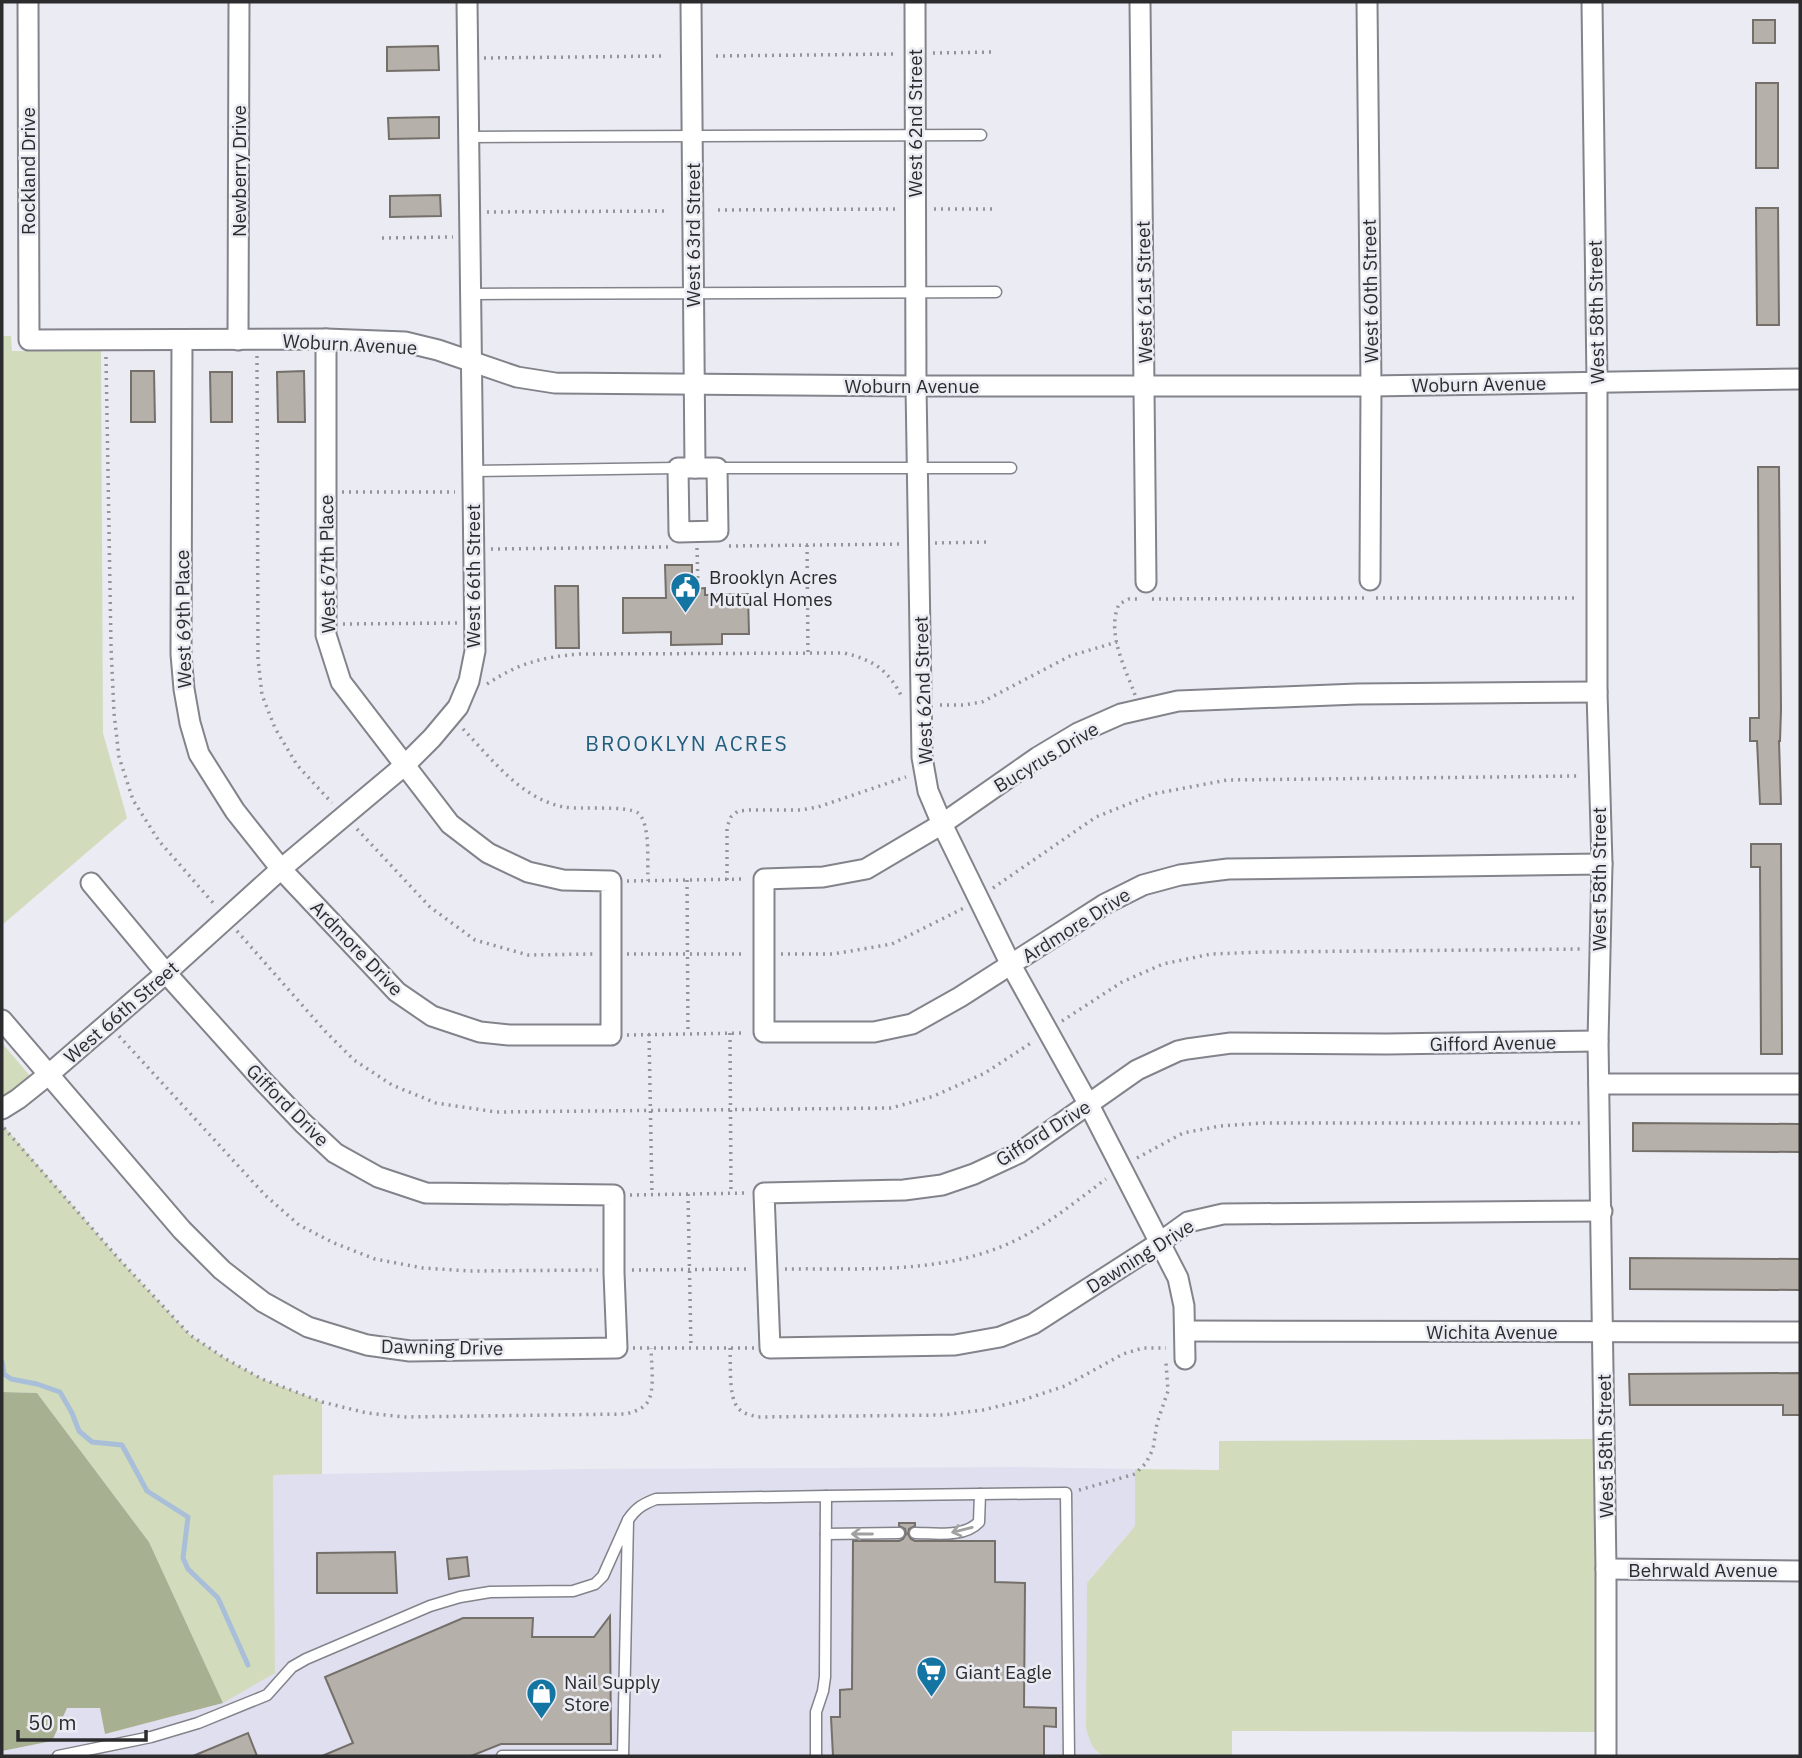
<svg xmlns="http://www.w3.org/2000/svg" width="1802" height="1758" viewBox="0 0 1802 1758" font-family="'IBM Plex Sans',sans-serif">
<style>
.built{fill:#dfdfef}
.green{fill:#d2dcbc}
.forest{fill:#a7b090}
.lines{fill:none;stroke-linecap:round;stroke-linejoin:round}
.stream{stroke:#a8bed9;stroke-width:5}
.building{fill:#b6b0aa;stroke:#746f69;stroke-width:2}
.service-casing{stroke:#83838b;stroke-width:13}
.minor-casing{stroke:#83838b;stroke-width:23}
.path{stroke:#94949a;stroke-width:3.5;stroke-dasharray:2 5;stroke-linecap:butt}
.service{stroke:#fff;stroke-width:10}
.minor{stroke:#fff;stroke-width:19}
.oneway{stroke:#a0a0a1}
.labels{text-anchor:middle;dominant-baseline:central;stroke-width:5;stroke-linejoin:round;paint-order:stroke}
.street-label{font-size:19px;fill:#2c2c2f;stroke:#ebebf3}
.poi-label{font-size:19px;fill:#2c2c2f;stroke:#ebebf3;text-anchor:start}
.neighbourhood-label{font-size:21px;letter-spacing:2px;fill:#225e7e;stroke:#ebebf3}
</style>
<rect width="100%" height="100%" fill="#ebebf3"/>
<!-- built -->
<polygon class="built" points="1016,1467 1135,1469 1135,1526 1087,1583 1100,1754 1105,1756 2,1756 2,1751 52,1741 66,1708 100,1707 105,1734 223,1703 274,1673 273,1475 580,1469"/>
<!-- green -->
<g class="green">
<polygon points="2,336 11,336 12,351 101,351 103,733 127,818 2,925"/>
<polygon points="2,1043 31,1077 2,1097"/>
<polygon points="2,1124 119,1259 190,1335 226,1359 262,1379 322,1402 322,1474 273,1475 275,1673 223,1703 149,1542 37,1393 2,1392"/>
<path d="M1597,1439L1598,1732L1232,1731V1756H1105C1092,1751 1090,1741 1086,1728L1087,1583L1135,1526V1469L1219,1470V1441Z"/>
</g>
<!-- forest -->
<polygon class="forest" points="2,1392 37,1393 149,1542 223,1703 105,1734 100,1708 67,1708 52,1741 2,1751"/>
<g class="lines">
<!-- stream -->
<polyline class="stream" points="2,1362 4,1374 11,1379 37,1384 60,1392 72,1413 79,1431 92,1442 122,1445 147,1491 188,1517 183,1558 188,1569 218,1598 248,1665"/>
</g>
<!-- building -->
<g class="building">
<rect x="1753" y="20" width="22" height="23"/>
<polygon points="438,46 439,70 387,71 387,47"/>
<rect x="1756" y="83" width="22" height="85"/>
<polygon points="439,117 439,138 389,139 388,118"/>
<polygon points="440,195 441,216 390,217 390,196"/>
<polygon points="1756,208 1778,208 1779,325 1757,325"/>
<polygon points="131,371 154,371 155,422 131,422"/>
<polygon points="304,371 305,422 278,422 277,372"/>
<polygon points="210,372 232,372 232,422 211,422"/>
<polygon points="1758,467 1779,467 1781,710 1780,741 1779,741 1781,804 1760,804 1757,741 1750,741 1750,718 1759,718"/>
<polygon points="665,565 692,565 692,589 705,588 705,595 748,594 749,634 722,634 722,644 671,645 671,632 623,633 623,598 666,598"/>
<polygon points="555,586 578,586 579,648 556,648"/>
<polygon points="1751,844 1781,844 1782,1054 1761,1054 1760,867 1751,867"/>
<polygon points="1633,1123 1800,1124 1800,1152 1633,1151"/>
<polygon points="1630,1258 1800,1259 1800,1290 1630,1289"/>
<polygon points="1800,1373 1800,1415 1783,1415 1783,1405 1630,1405 1629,1374"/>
<polygon points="899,1523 915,1523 915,1526 909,1529 908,1534 911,1539 915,1541 995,1541 995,1582 1025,1583 1024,1707 1056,1708 1056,1727 1044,1726 1044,1756 833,1756 831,1717 840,1717 840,1690 852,1689 853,1541 899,1541 903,1539 906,1534 905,1529 899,1526"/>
<polygon points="395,1552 397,1593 317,1593 317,1553"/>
<polygon points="467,1557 469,1576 449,1579 447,1559"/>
<polygon points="610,1616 611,1744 501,1744 471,1756 322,1756 353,1743 325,1677 463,1618 533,1618 532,1637 594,1637"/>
<polygon points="248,1733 257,1756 193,1756"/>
</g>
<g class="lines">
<defs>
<g id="service">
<polyline points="469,137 981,135"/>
<polyline points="471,294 996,292"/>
<polyline points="717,468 1011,468"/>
<polyline points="473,471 678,468"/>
<polyline points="826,1496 1066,1493 1069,1756"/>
<path d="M628,1520C636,1508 643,1504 656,1499L826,1496L825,1677L823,1691L816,1712V1756"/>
<path d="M915,1533C935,1533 964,1538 979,1522L980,1494"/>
<polyline points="826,1534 899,1533"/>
<polyline points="58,1756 151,1737 198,1723 267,1695 292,1667 306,1659 430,1606 460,1597 490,1592 573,1591 595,1584 603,1576 628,1520 623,1756 502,1756"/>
</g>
<g id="minor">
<polyline points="28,2 29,340 326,339 405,342 438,350 517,377 555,383 916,386 1371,386 1800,379"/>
<polyline points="691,2 695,468"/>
<polyline points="915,2 916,386 922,757 928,791 942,824 1011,965 1089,1105 1178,1278 1184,1306 1185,1359"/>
<polyline points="1140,2 1146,582"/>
<polyline points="1367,2 1371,386 1370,580"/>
<polyline points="1592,2 1597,382 1597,692 1602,864 1598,1041 1606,1569 1606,1756"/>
<polyline points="182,340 181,654 184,689 190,723 199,754 235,811 281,869 397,992 432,1016 480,1032 509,1035 611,1035 611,881 563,880 528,872 488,853 450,824 341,682 326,635 326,339"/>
<polyline points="238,340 239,2"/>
<polygon points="678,468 717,468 718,531 679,532"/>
<polyline points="1597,692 1357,694 1178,701 1121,714 1078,733 1038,757 942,824 866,869 823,877 764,879 764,1032 874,1032 912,1024 960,997 1105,904 1143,885 1180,875 1228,869 1602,864"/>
<polyline points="2,1020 182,1230 222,1270 263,1302 308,1327 367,1345 410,1351 617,1348 614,1273 614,1195 426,1193 378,1177 335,1153 303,1123 263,1081 166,973 91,883"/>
<polyline points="1598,1041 1387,1044 1231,1043 1187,1049 1178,1051 1137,1070 1019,1153 974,1174 942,1185 904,1190 764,1193 770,1348 955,1345 1000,1337 1033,1324 1159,1243 1188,1222 1223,1214 1602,1211"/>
<polyline points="1599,1084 1800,1084"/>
<polyline points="2,1109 18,1099 48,1075 166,973 281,869 405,765 432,738 458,707 469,681 475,651 467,2"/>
<polyline points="1185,1331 1800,1332"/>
<polyline points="1606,1569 1800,1571"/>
</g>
</defs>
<!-- service casing -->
<use href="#service" class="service-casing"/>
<!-- minor casing -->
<use href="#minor" class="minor-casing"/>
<!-- path -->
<g class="path">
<polyline points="933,53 995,52"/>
<polyline points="716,56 897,54"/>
<polyline points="484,58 666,56"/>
<polyline points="934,209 995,209"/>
<polyline points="718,210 897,209"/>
<polyline points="487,212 668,211"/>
<polyline points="382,238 453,237"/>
<polyline points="257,356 258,659 262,695 275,728 297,765 332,803"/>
<polyline points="106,357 111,646 114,713 119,757 133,800 159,841 215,905"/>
<polyline points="342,492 455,492"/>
<polyline points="935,543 991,542"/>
<polyline points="807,545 808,653"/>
<polyline points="729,546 903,544"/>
<polyline points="697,548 698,588"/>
<polyline points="491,549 668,547"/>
<polyline points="1376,598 1577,598"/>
<polyline points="1152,599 1365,598"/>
<polyline points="343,624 457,623"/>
<path d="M487,684C519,663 542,657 580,654L844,653C874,660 888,670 902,697"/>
<path d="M1135,695C1125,667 1106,633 1119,604L1129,599H1141"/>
<polyline points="940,705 963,705 982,702 1070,656 1117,642"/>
<path d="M463,729C492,759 521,799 564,807C581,810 626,805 638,813C651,823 647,865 648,881"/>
<polyline points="357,829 430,907 475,940 528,955 593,954"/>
<polyline points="687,880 688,1033"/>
<polyline points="727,880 727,827 731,817 738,811 750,810 801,810 818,807 906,777"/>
<polyline points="627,881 746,879"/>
<polyline points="993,888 1096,817 1153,794 1227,780 1578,776"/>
<polyline points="237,931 325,1031 354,1060 392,1085 436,1103 496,1112 891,1108 934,1096 985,1073 1034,1041"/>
<polyline points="627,954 746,954"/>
<polyline points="781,954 833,954 892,944 964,908"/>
<polyline points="1062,1021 1122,982 1163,964 1211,954 1265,952 1584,949"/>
<polyline points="730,1033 731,1193"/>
<polyline points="649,1034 652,1195"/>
<polyline points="627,1035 746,1033"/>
<polyline points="119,1036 265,1195 299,1225 334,1243 375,1259 423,1268 470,1271 598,1270"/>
<path d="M4,1128L119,1259L190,1335L226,1359L262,1379L322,1402L367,1413L404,1417L626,1414C633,1412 641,1410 646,1404C656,1394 651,1362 651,1348"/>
<polyline points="1137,1158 1183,1133 1220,1126 1263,1123 1584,1123"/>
<polyline points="688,1194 691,1348"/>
<polyline points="630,1195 748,1193"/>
<path d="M785,1269C855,1268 931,1274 998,1248C1038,1233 1072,1204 1106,1179"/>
<polyline points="632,1270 750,1269"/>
<polyline points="633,1348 755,1348"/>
<path d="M730,1348C731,1363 728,1396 738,1408C743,1414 751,1415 758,1417L943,1415L983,1410L1020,1401L1065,1386L1123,1354L1143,1348H1166"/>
<polyline points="1079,1490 1135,1474 1146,1463 1153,1449 1157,1423 1168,1391 1166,1363"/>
</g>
<!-- service -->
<use href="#service" class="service"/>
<!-- minor -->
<use href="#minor" class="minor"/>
</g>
<!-- one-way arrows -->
<defs><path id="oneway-shaft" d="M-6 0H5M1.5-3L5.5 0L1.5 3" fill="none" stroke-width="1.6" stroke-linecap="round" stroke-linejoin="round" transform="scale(1.75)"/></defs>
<g class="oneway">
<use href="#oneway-shaft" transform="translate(962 1530) rotate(166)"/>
<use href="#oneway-shaft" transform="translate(862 1534) rotate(180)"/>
</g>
<!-- icons -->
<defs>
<symbol id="civic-pin" viewBox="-11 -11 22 30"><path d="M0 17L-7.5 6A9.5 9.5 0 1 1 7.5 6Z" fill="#1474a2" stroke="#ebebf3"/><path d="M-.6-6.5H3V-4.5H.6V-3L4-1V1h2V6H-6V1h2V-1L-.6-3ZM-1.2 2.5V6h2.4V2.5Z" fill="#fff"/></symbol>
<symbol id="supermarket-pin" viewBox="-11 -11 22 30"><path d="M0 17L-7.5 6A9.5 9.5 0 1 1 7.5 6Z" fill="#1474a2" stroke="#ebebf3"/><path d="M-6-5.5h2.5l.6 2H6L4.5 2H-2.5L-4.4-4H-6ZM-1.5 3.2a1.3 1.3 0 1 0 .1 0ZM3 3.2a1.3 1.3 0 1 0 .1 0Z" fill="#fff"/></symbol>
<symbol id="shop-pin" viewBox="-11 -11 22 30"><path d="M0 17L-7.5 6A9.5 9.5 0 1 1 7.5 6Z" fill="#1474a2" stroke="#ebebf3"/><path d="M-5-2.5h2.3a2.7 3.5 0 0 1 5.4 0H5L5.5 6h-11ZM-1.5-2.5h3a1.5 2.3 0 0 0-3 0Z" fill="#fff"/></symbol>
</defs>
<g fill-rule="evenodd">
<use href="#civic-pin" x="668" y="570" width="35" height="47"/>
<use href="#supermarket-pin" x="914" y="1654" width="35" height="47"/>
<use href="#shop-pin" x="524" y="1676" width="35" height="47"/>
</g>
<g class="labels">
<!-- street labels -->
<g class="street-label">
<text transform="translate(915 123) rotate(-90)">West 62nd Street</text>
<text transform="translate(28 171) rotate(-90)">Rockland Drive</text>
<text transform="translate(239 171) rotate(-90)">Newberry Drive</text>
<text transform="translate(693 235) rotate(-90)">West 63rd Street</text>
<text transform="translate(1370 291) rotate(-91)">West 60th Street</text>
<text transform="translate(1144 292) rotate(-91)">West 61st Street</text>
<text transform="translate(1596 312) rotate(-91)">West 58th Street</text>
<text transform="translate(350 344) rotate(3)">Woburn Avenue</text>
<text transform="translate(1479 384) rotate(-1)">Woburn Avenue</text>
<text x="912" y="386">Woburn Avenue</text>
<text transform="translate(327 564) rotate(-91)">West 67th Place</text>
<text transform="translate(473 576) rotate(-90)">West 66th Street</text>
<text transform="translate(183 619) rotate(-91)">West 69th Place</text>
<text transform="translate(923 690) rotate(-92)">West 62nd Street</text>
<text transform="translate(1046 757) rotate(-31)">Bucyrus Drive</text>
<text transform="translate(1599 879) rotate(-90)">West 58th Street</text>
<text transform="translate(1076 925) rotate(-32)">Ardmore Drive</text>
<text transform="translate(357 948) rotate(46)">Ardmore Drive</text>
<text transform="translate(121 1012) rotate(-41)">West 66th Street</text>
<text transform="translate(1493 1043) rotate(-1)">Gifford Avenue</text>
<text transform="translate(288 1105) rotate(45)">Gifford Drive</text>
<text transform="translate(1043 1133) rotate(-32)">Gifford Drive</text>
<text transform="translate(1140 1256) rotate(-32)">Dawning Drive</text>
<text x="1492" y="1332">Wichita Avenue</text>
<text transform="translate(442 1347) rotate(1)">Dawning Drive</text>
<text transform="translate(1605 1446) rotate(-91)">West 58th Street</text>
<text x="1703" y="1570">Behrwald Avenue</text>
</g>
<!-- poi labels -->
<g class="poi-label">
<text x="709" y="577">Brooklyn Acres<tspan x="709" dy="22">Mutual Homes</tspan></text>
<text x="955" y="1672">Giant Eagle</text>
<text x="564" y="1682">Nail Supply<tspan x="564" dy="22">Store</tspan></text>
</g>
<!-- neighbourhood labels -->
<g class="neighbourhood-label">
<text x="687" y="743">BROOKLYN ACRES</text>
</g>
</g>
<!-- border -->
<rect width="1802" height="1758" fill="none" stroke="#2c2c2f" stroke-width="7"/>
<!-- scale -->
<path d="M18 1730v10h128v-10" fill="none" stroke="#2c2c2f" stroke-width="3.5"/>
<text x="28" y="1730" font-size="21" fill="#2c2c2f" stroke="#ebebf3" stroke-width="5" paint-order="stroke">50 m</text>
</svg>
